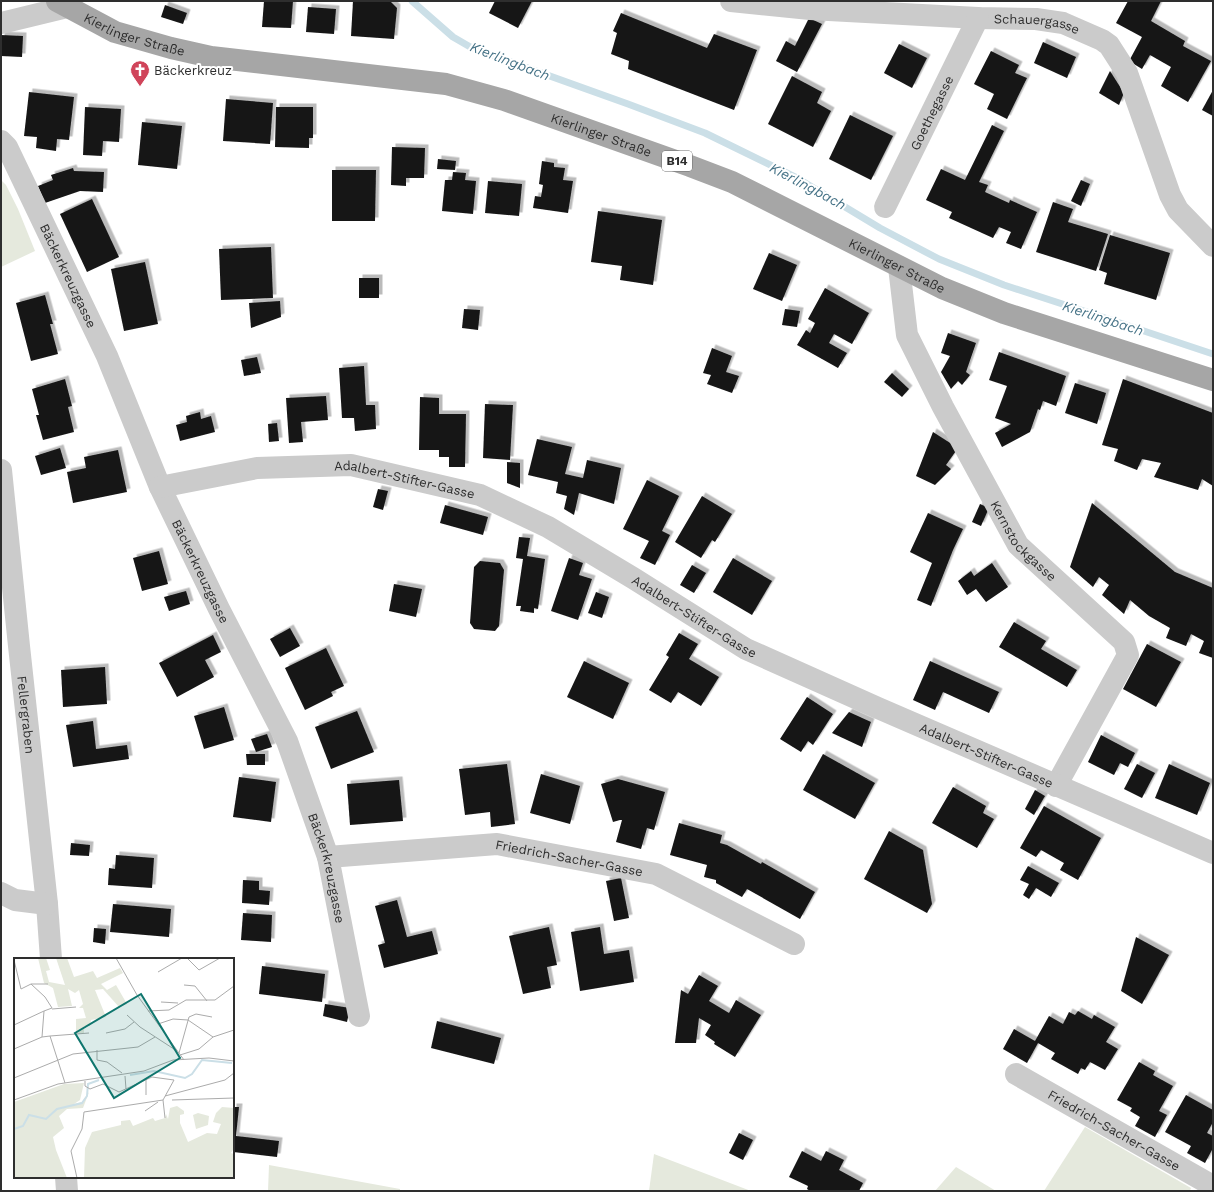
<svg xmlns="http://www.w3.org/2000/svg" width="1214" height="1192" viewBox="0 0 1214 1192" font-family="'Work Sans',sans-serif">
<style>
.green{fill:#e5e9dd}
.lines{fill:none;stroke-linecap:round;stroke-linejoin:round}
.stream{stroke:#cbdfe7;stroke-width:7}
.building{fill:#151515;filter:url(#shadow)}
.street{stroke:#cbcbcb;stroke-width:22}
.primary{stroke:#a6a6a6;stroke-width:22}
.labels{text-anchor:middle;dominant-baseline:central;stroke-width:4;stroke-linejoin:round;paint-order:stroke}
.shield{fill:#fff;stroke:#6d6d6d;stroke-width:1}
.shield-label{font-size:12px;font-weight:bold;fill:#2e2e2e}
.street-label{font-size:13px;fill:#2e2e2e;stroke:#fff}
.poi-label{font-size:13px;fill:#2e2e2e;stroke:#fff;text-anchor:start}
.water-label{font-size:14px;font-style:italic;fill:#457286;stroke:#fff}
.inset-river{fill:none;stroke:#cbdfe7;stroke-width:2}
.inset-road{fill:none;stroke:#ababab;stroke-width:1}
.view{fill:#0f766e;fill-opacity:0.15;stroke:#0f766e;stroke-width:2}
.inset-edge{fill:none;stroke:#2e2e2e;stroke-width:2}
</style>
<defs>
<filter id="shadow"><feDropShadow dx="3.5" dy="-3.5" stdDeviation="0" flood-color="#0004"/></filter>
</defs>
<rect width="100%" height="100%" fill="#fff"/>
<!-- green -->
<g class="green">
<polygon points="1,180 6,185 18,209 35,251 1,267"/>
<polygon points="1085,1127 1191,1188 1190,1191 1044,1191"/>
<polygon points="654,1154 751,1191 649,1191"/>
<polygon points="269,1165 400,1189 400,1191 268,1191"/>
<polygon points="956,1167 996,1191 935,1191"/>
</g>
<g class="lines">
<!-- stream -->
<polyline class="stream" points="412,1 453,37 472,48 628,104 705,133 797,178 880,228 939,259 1004,285 1093,314 1213,354"/>
</g>
<!-- building -->
<g class="building">
<polygon points="264,1 293,1 291,28 262,27"/>
<polygon points="353,1 390,1 397,8 394,39 351,36"/>
<polygon points="495,1 532,1 518,28 489,13"/>
<polygon points="1128,1 1161,1 1151,21 1185,41 1183,46 1211,61 1188,102 1161,86 1171,67 1150,55 1142,69 1129,61 1142,37 1116,23"/>
<polygon points="165,5 187,13 183,24 161,17"/>
<polygon points="308,7 336,9 334,34 306,32"/>
<polygon points="621,13 707,48 714,34 757,50 734,110 628,69 629,61 611,54 617,33 613,31"/>
<polygon points="809,18 822,24 797,72 776,61 786,41 795,46"/>
<polygon points="1,35 23,36 22,57 1,56"/>
<polygon points="1043,42 1076,57 1067,78 1034,63"/>
<polygon points="899,44 927,58 912,88 884,73"/>
<polygon points="991,51 1019,65 1015,73 1027,78 1007,119 987,109 994,94 974,84"/>
<polygon points="1110,71 1124,93 1119,105 1099,93"/>
<polygon points="792,76 822,92 817,103 831,111 813,147 768,124"/>
<polygon points="1213,90 1213,116 1202,110"/>
<polygon points="29,92 74,97 69,140 57,139 56,151 36,148 37,137 24,136"/>
<polygon points="226,99 273,103 270,144 223,141"/>
<polygon points="85,107 121,109 119,142 103,141 102,156 83,155"/>
<polygon points="276,107 313,107 313,138 309,138 309,148 275,147"/>
<polygon points="850,115 893,136 871,180 829,159"/>
<polygon points="142,122 182,126 177,169 138,165"/>
<polygon points="992,125 1004,131 979,182 988,185 985,192 1009,203 1010,200 1037,212 1021,249 1006,243 1011,232 999,227 993,238 949,218 952,212 926,200 941,169 965,180"/>
<polygon points="392,147 425,148 424,178 406,178 406,186 391,185"/>
<polygon points="438,159 456,161 455,170 437,169"/>
<polygon points="542,161 554,163 554,167 565,168 563,180 573,181 568,213 533,208 535,196 541,197 543,185 539,184"/>
<polygon points="73,168 74,171 104,172 103,192 80,191 45,203 38,186 53,180 51,175"/>
<polygon points="332,170 376,170 375,221 332,221"/>
<polygon points="453,172 466,173 465,180 476,181 473,214 442,211 445,180 452,180"/>
<polygon points="1081,180 1090,184 1081,206 1071,201"/>
<polygon points="488,181 522,184 519,216 485,213"/>
<polygon points="92,199 119,257 87,272 60,214"/>
<polygon points="1053,202 1073,209 1068,222 1108,234 1096,271 1036,252"/>
<polygon points="598,211 662,220 653,285 620,280 622,266 591,262"/>
<polygon points="1110,235 1170,253 1156,300 1104,284 1107,273 1099,270"/>
<polygon points="271,247 273,298 221,300 219,249"/>
<polygon points="769,253 797,265 782,301 753,289"/>
<polygon points="145,262 158,324 124,331 111,269"/>
<rect x="359" y="278" width="20" height="20"/>
<polygon points="825,288 869,313 852,344 834,334 829,343 847,353 838,368 797,345 806,330 810,333 815,323 808,319"/>
<polygon points="45,295 53,324 50,324 58,354 31,361 16,303"/>
<polygon points="280,301 281,317 251,328 249,303"/>
<polygon points="464,309 480,310 478,330 462,328"/>
<polygon points="785,309 800,311 797,327 782,325"/>
<polygon points="948,333 976,343 966,372 970,375 962,385 958,381 951,389 941,372 950,356 941,353"/>
<polygon points="712,348 732,356 726,372 739,376 732,393 707,384 711,375 703,373"/>
<polygon points="999,352 1066,376 1056,406 1043,401 1040,410 1038,409 1030,432 1002,447 995,433 1011,424 995,418 1007,386 989,380"/>
<polygon points="257,357 261,373 244,376 241,360"/>
<polygon points="364,366 366,405 375,405 376,429 355,431 354,418 342,418 339,368"/>
<polygon points="892,373 909,389 902,397 884,382"/>
<polygon points="65,379 72,406 68,407 74,432 43,440 36,415 39,415 32,389"/>
<polygon points="1123,379 1213,413 1213,486 1202,479 1198,490 1154,477 1161,463 1142,459 1137,470 1114,461 1118,449 1102,445"/>
<polygon points="1075,383 1106,393 1097,424 1065,413"/>
<polygon points="326,396 328,420 301,422 303,442 289,443 286,398"/>
<polygon points="420,397 439,398 439,414 466,414 465,467 449,467 449,457 439,457 439,450 419,450"/>
<polygon points="485,404 513,405 510,460 483,458"/>
<polygon points="200,412 201,419 211,416 215,432 180,441 176,425 187,422 186,416"/>
<polygon points="277,423 279,441 269,442 268,424"/>
<polygon points="933,432 958,448 946,465 951,469 935,485 916,476"/>
<polygon points="537,439 572,447 565,474 583,478 587,460 621,468 614,504 579,493 574,515 564,509 567,496 556,493 558,482 528,475"/>
<polygon points="60,448 66,468 41,475 35,456"/>
<polygon points="118,450 127,492 73,503 67,472 86,468 84,457"/>
<polygon points="507,462 520,463 520,488 507,483"/>
<polygon points="647,480 679,496 662,531 670,535 655,565 640,558 649,541 623,529"/>
<polygon points="378,489 388,491 383,510 373,507"/>
<polygon points="702,496 732,514 715,542 712,540 701,558 675,542"/>
<polygon points="1092,503 1175,572 1213,588 1213,658 1199,653 1204,641 1191,634 1186,646 1166,638 1170,628 1149,616 1130,600 1124,614 1102,595 1109,585 1099,577 1093,587 1070,567"/>
<polygon points="980,504 989,508 981,526 972,522"/>
<polygon points="445,505 488,517 483,535 440,523"/>
<polygon points="928,513 963,529 953,550 931,606 917,600 932,563 910,552"/>
<polygon points="519,537 530,538 527,556 545,559 538,609 534,608 534,613 520,611 521,606 516,606 523,559 516,558"/>
<polygon points="159,551 168,584 142,591 133,558"/>
<polygon points="569,558 583,563 579,575 592,579 578,620 551,611"/>
<polygon points="733,558 772,581 752,615 713,592"/>
<polygon points="480,561 500,563 504,570 499,626 495,631 474,629 470,623 474,567"/>
<polygon points="992,563 1008,587 986,602 976,589 967,595 958,581 971,571 974,576"/>
<polygon points="692,565 706,573 694,593 680,585"/>
<polygon points="394,584 422,589 416,617 389,611"/>
<polygon points="186,591 190,604 169,611 164,597"/>
<polygon points="596,592 609,597 602,618 588,613"/>
<polygon points="1014,622 1046,641 1041,649 1077,670 1067,687 999,647"/>
<polygon points="290,628 300,646 280,657 270,639"/>
<polygon points="679,633 698,644 689,659 719,677 701,706 678,692 671,703 649,690 669,657 666,655"/>
<polygon points="213,635 221,652 205,660 214,677 177,697 159,663"/>
<polygon points="1147,644 1181,662 1156,707 1123,689"/>
<polygon points="326,648 344,686 331,692 333,696 305,710 285,668"/>
<polygon points="584,661 629,683 613,719 567,697"/>
<polygon points="930,661 999,692 989,713 943,692 935,710 913,700"/>
<polygon points="105,667 107,704 63,707 61,670"/>
<polygon points="807,697 833,714 813,745 808,741 801,752 780,739"/>
<polygon points="224,707 234,740 204,749 194,716"/>
<polygon points="357,711 374,752 331,769 315,727"/>
<polygon points="849,712 871,722 862,747 832,733"/>
<polygon points="93,721 96,749 127,745 129,759 73,767 66,725"/>
<polygon points="267,734 272,747 256,752 251,739"/>
<polygon points="1101,735 1135,753 1128,767 1120,763 1114,775 1088,762"/>
<polygon points="246,754 265,754 265,765 247,765"/>
<polygon points="823,754 875,783 855,819 803,790"/>
<polygon points="507,764 515,824 491,827 490,812 465,815 459,769"/>
<polygon points="1137,764 1155,773 1142,798 1124,789"/>
<polygon points="1169,764 1210,783 1197,815 1155,798"/>
<polygon points="541,774 580,786 570,824 530,813"/>
<polygon points="239,777 276,782 271,822 233,817"/>
<polygon points="618,779 665,792 654,830 647,828 641,849 616,842 622,820 620,820 613,822 601,784"/>
<polygon points="399,780 403,821 350,825 347,784"/>
<polygon points="953,787 986,806 983,813 994,819 977,848 932,823"/>
<polygon points="1035,790 1045,796 1034,815 1025,809"/>
<polygon points="1044,806 1101,838 1078,880 1060,870 1064,863 1041,850 1036,857 1020,848"/>
<polygon points="679,823 722,835 720,843 727,845 761,864 762,862 815,892 800,919 747,889 742,897 716,883 716,880 704,877 707,865 670,855"/>
<polygon points="889,831 923,850 932,904 927,913 864,879"/>
<polygon points="71,843 90,845 89,856 70,855"/>
<polygon points="116,855 154,858 152,888 108,885 109,868 115,869"/>
<polygon points="1028,866 1059,883 1051,897 1036,888 1029,899 1023,895 1029,884 1020,880"/>
<polygon points="621,878 629,918 614,921 606,881"/>
<polygon points="243,880 259,881 259,890 270,891 269,905 242,903"/>
<polygon points="397,900 407,937 432,931 438,954 384,968 378,945 385,943 375,906"/>
<polygon points="113,904 171,909 169,937 110,932"/>
<polygon points="243,913 272,915 271,942 241,940"/>
<polygon points="549,927 557,965 547,967 551,988 523,994 509,936"/>
<polygon points="600,927 604,954 629,950 634,982 580,991 571,932"/>
<polygon points="94,928 106,929 105,944 93,942"/>
<polygon points="1136,937 1169,955 1142,1004 1121,991"/>
<polygon points="262,966 325,974 322,1002 259,994"/>
<polygon points="699,975 718,986 709,1001 729,1013 736,1000 761,1015 735,1057 714,1044 715,1042 705,1035 711,1025 699,1018 696,1043 675,1043 681,990 688,994"/>
<polygon points="325,1004 350,1008 347,1022 323,1016"/>
<polygon points="1078,1011 1092,1019 1094,1015 1115,1027 1106,1042 1118,1049 1105,1070 1090,1062 1085,1070 1081,1068 1078,1074 1051,1059 1055,1053 1038,1043 1027,1063 1003,1049 1014,1029 1035,1041 1049,1016 1063,1024 1069,1012 1075,1015"/>
<polygon points="437,1021 501,1038 494,1064 431,1048"/>
<polygon points="1139,1062 1155,1071 1153,1075 1173,1086 1159,1111 1167,1115 1155,1137 1135,1126 1140,1117 1130,1111 1132,1108 1117,1100"/>
<polygon points="1186,1095 1213,1110 1213,1122 1207,1133 1213,1136 1213,1148 1205,1163 1187,1153 1191,1146 1165,1132"/>
<polygon points="233,1107 239,1107 236,1136 279,1141 277,1157 233,1152"/>
<polygon points="739,1133 753,1140 743,1160 729,1153"/>
<polygon points="802,1151 821,1161 826,1151 844,1160 839,1170 863,1183 859,1191 810,1191 807,1189 808,1186 789,1177"/>
</g>
<g class="lines">
<!-- street -->
<g class="street">
<path id="s1" d="M731,1L810,9L978,18L1036,19L1063,23L1102,40L1109,45L1127,73L1170,195L1178,210L1213,246"/>
<polyline points="1,23 67,7"/>
<path id="s2" d="M1,141L7,147L107,356L160,487L219,609L287,741L328,857L359,1016"/>
<path id="s3" d="M885,207L978,18"/>
<path id="s4" d="M899,267L907,335L943,407L1018,545L1124,642L1128,655L1056,786"/>
<path id="s5" d="M1,470L19,646L47,904L51,959"/>
<path id="s6" d="M160,487L257,468L351,465L480,495L548,527L633,578L746,649L878,708L1213,853"/>
<path id="s7" d="M328,857L497,844L656,874L794,944"/>
<polyline points="1,893 15,900 47,904"/>
<path id="s8" d="M1016,1074L1213,1186"/>
<polyline points="66,1177 67,1191"/>
</g>
<!-- primary -->
<path class="primary" id="s9" d="M57,1L115,32L171,48L211,57L446,84L504,100L690,166L732,182L942,288L1004,313L1213,380"/>
</g>
<!-- icons -->
<defs>
<symbol id="church-pin" viewBox="-11 -11 22 30"><path d="M0 17L-7.5 6A9.5 9.5 0 1 1 7.5 6Z" fill="#d0445a" stroke="#fff"/><path d="M-1.2-6h2.4v3.5h3.3v2.4h-3.3V6h-2.4V-.1h-3.3v-2.4h3.3Z" fill="#fff"/></symbol>
</defs>
<g fill-rule="evenodd">
<use href="#church-pin" x="129" y="59" width="22" height="30"/>
</g>
<g class="labels">
<!-- shield labels -->
<rect class="shield" x="662" y="151" width="30" height="20" rx="3"/>
<g class="shield-label">
<text x="677" y="161">B14</text>
</g>
<!-- street labels -->
<g class="street-label">
<text stroke="none"><textPath href="#s1" startOffset="307">Schauergasse</textPath></text>
<text stroke="none"><textPath href="#s9" startOffset="85">Kierlinger Straße</textPath></text>
<text stroke="none"><textPath href="#s3" startOffset="105">Goethegasse</textPath></text>
<text stroke="none"><textPath href="#s9" startOffset="565">Kierlinger Straße</textPath></text>
<text stroke="none"><textPath href="#s9" startOffset="889">Kierlinger Straße</textPath></text>
<text stroke="none"><textPath href="#s2" startOffset="151">Bäckerkreuzgasse</textPath></text>
<text stroke="none"><textPath href="#s6" startOffset="248">Adalbert-Stifter-Gasse</textPath></text>
<text stroke="none"><textPath href="#s4" startOffset="306">Kernstockgasse</textPath></text>
<text stroke="none"><textPath href="#s2" startOffset="475">Bäckerkreuzgasse</textPath></text>
<text stroke="none"><textPath href="#s6" startOffset="572">Adalbert-Stifter-Gasse</textPath></text>
<text stroke="none"><textPath href="#s5" startOffset="246">Fellergraben</textPath></text>
<text stroke="none"><textPath href="#s6" startOffset="896">Adalbert-Stifter-Gasse</textPath></text>
<text stroke="none"><textPath href="#s7" startOffset="243">Friedrich-Sacher-Gasse</textPath></text>
<text stroke="none"><textPath href="#s2" startOffset="799">Bäckerkreuzgasse</textPath></text>
<text stroke="none"><textPath href="#s8" startOffset="113">Friedrich-Sacher-Gasse</textPath></text>
</g>
<!-- poi labels -->
<g class="poi-label">
<text x="154" y="70">Bäckerkreuz</text>
</g>
<!-- water labels -->
<g class="water-label">
<text transform="translate(510 61) rotate(21)">Kierlingbach</text>
<text transform="translate(808 186) rotate(28)">Kierlingbach</text>
<text transform="translate(1103 318) rotate(18)">Kierlingbach</text>
</g>
</g>
<!-- overview -->
<g transform="translate(14 958)">
<rect width="220" height="220" fill="#fff"/>
<path d="M24,0H32L36,12L32,13L35,24L51,27L42,0H53L60,19L79,13L83,20L106,10L109,15L87,26L93,32L102,27L113,46L105,49L89,31L81,32L92,59L77,62L76,68H70V75H62V61L72,60L69,50H65L69,46L65,32L61,35L54,31L58,48L44,49L39,30L30,25ZM70,125L66,142L60,146L68,144L75,134L69,150L53,151L45,158L50,170L39,179L42,192L53,220H0V144L50,126ZM163,148L170,153V156L166,157V165L174,184L193,175L203,176L207,166L199,164L202,155L208,149L220,150V190L217,195L220,196V220H70L71,190L78,174L107,167V163L116,162L119,168L139,160L141,163L151,160L152,156L154,161L156,150ZM184,155L195,158L194,167L182,171L179,157Z" fill="#e5e9dd"/>
<path class="inset-river" d="M116,117L140,113L171,120L178,116L188,102L218,105M0,171L9,168L15,157L32,161L43,151L68,145L73,138L74,126L85,122"/>
<path class="inset-road" d="M102,0L123,37L170,102M173,0L185,12L206,0M0,2L7,31L17,26L31,39L38,50L30,53L28,79L36,78L51,125M144,14L168,0M17,26H34M170,27L181,28L193,43M147,44L164,45M38,51L62,49M134,53L155,52L172,42H201L220,28M113,57L126,69L163,93M144,66L159,61L174,62L199,79M0,67L30,53M92,75L111,71L120,64M36,78L75,75M0,91L28,79M83,92V102L93,104L108,115M165,95L175,59L182,56L198,59M166,97L185,91L199,79L220,72M111,118L112,131M0,120L59,96L124,89L141,79M132,122V137M71,123V128L76,131L89,126L105,134L138,119L160,122L149,142L151,160M151,138L211,122L220,115M0,142L44,126L130,113L159,102L195,100L220,103M158,142L220,140M131,153L144,144M63,220L57,193L68,171L70,154L149,142"/>
<path class="view" d="M127,36L166,100L100,140L61,75Z"/>
<rect width="220" height="220" class="inset-edge"/>
</g>
<!-- border -->
<rect width="1214" height="1192" fill="none" stroke="#2e2e2e" stroke-width="4"/>
</svg>
